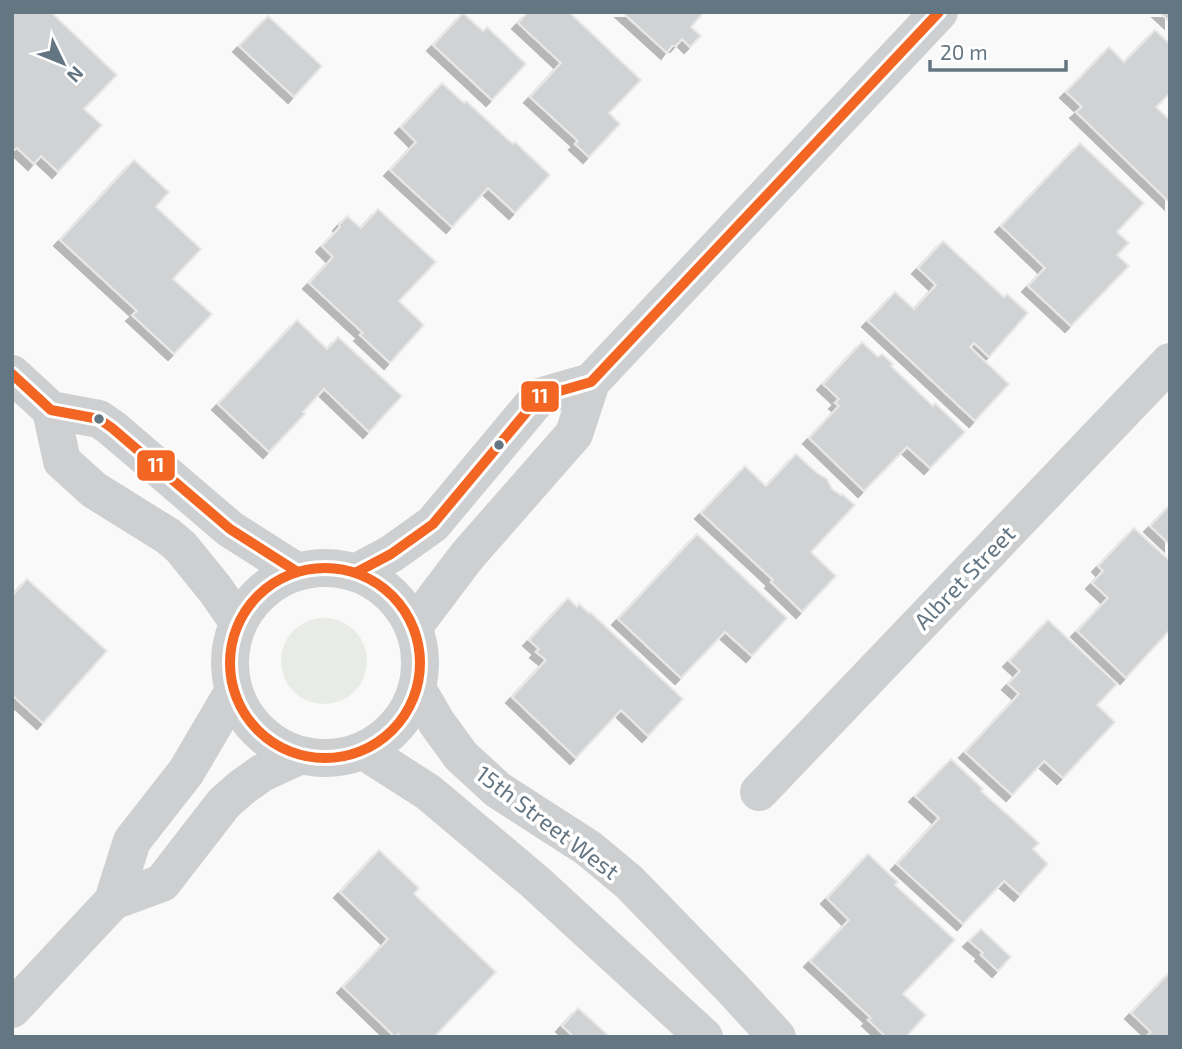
<svg xmlns="http://www.w3.org/2000/svg" width="1182" height="1049" viewBox="0 0 1182 1049" font-family="'Exo 2',sans-serif">
<style>
.green{fill:#e8ebe6}
.building{fill:#d0d2d3;stroke:#e8e8e8;stroke-width:2;filter:url(#shadow)}
.lines{fill:none;stroke-linecap:round;stroke-linejoin:round}
.minor{stroke:#cecfd0;stroke-width:38}
.bus-1-casing{stroke:#fff;stroke-width:16}
.bus-1{stroke:#f26522;stroke-width:10}
.bus-dot{fill:#657683;stroke:#fff;stroke-width:2.5}
.labels{text-anchor:middle;dominant-baseline:central;stroke-width:7;stroke-linejoin:round;paint-order:stroke}
.street-label{font-size:23px;fill:#657683;stroke:#fff}
.line-badge{stroke:#fff;stroke-width:2.5}
.badge-label{font-size:19px;text-anchor:middle;font-weight:bold;fill:#fff}
</style>
<defs>
<filter id="shadow"><feDropShadow dx="-6" dy="6" stdDeviation="0" flood-color="#0004"/></filter>
</defs>
<rect width="100%" height="100%" fill="#f9f9f9"/>
<!-- green -->
<circle class="green" cx="324" cy="661" r="43"/>
<!-- building -->
<g class="building">
<polygon points="12,12 51,12 117,75 84,109 102,125 58,172 41,156 34,164 17,148 12,151"/>
<polygon points="528,12 569,12 641,80 609,113 620,124 589,157 575,144 578,141 530,97 561,63 518,23"/>
<polygon points="622,12 704,12 691,27 701,36 690,47 682,39 676,46 672,46 667,53"/>
<polygon points="1159,12 1170,12 1170,22"/>
<polygon points="463,13 483,31 487,27 526,64 492,100 433,45"/>
<polygon points="268,16 322,66 294,97 239,46"/>
<polygon points="1155,30 1170,44 1170,93 1156,107 1170,120 1170,203 1076,112 1082,107 1066,92 1109,47 1124,62"/>
<polygon points="442,83 464,103 466,101 513,144 515,142 550,175 515,213 488,188 452,227 390,170 416,142 401,127"/>
<polygon points="1080,143 1144,203 1117,232 1129,243 1117,255 1129,266 1071,326 1028,286 1045,268 1001,226"/>
<polygon points="134,160 169,192 156,207 201,249 173,279 212,314 174,354 132,315 137,311 60,240"/>
<polygon points="378,209 436,262 399,301 424,325 390,363 360,335 363,333 309,283 333,257 322,246 340,227 339,225 347,216 361,228"/>
<polygon points="943,241 1004,297 1007,294 1028,313 989,357 974,343 970,347 1009,384 975,421 868,321 895,292 914,309 936,285 918,268"/>
<polygon points="297,320 327,349 338,337 402,396 369,432 324,389 303,412 305,414 269,452 218,404"/>
<polygon points="862,342 878,357 882,354 893,364 891,366 933,406 935,403 965,432 930,468 907,447 864,491 809,438 839,406 835,403 839,399 823,384"/>
<polygon points="796,454 817,473 827,479 832,489 841,495 842,494 855,505 811,552 836,576 802,612 771,582 773,580 701,513 745,466 766,486"/>
<polygon points="1170,505 1170,545 1150,526"/>
<polygon points="1134,528 1170,561 1170,630 1126,678 1077,631 1108,598 1092,583 1103,571 1098,566"/>
<polygon points="697,534 787,618 752,656 725,632 681,678 618,619"/>
<polygon points="27,579 107,651 43,723 12,695 12,596"/>
<polygon points="568,598 577,607 579,604 589,613 590,612 683,699 648,736 621,710 576,758 512,697 546,660 536,652 539,649 529,640"/>
<polygon points="1048,620 1117,684 1097,705 1115,722 1063,778 1044,761 1012,795 965,752 1019,694 1008,684 1020,671 1009,661"/>
<polygon points="951,759 983,789 981,791 1039,843 1033,849 1048,864 1020,895 1004,881 963,924 897,864 939,818 915,796"/>
<polygon points="379,850 419,888 414,894 496,972 434,1037 401,1037 398,1034 395,1037 343,987 388,939 340,892"/>
<polygon points="868,854 898,882 895,885 955,940 903,994 926,1015 906,1037 886,1037 868,1020 871,1018 810,961 849,920 827,898"/>
<polygon points="981,929 1011,957 998,971 981,955 983,953 969,941"/>
<polygon points="1170,972 1170,1037 1146,1037 1151,1032 1131,1013"/>
<polygon points="578,1008 610,1037 574,1037 562,1026"/>
</g>
<g class="lines">
<!-- minor -->
<g class="minor">
<polyline points="12,374 51,410 99,419 112,428 230,529 296,571"/>
<polyline points="51,410 62,461 94,490 168,536 181,547 215,589 238,622"/>
<circle cx="325" cy="663" r="95"/>
<polyline points="357,572 391,554 433,524 539,397 591,382"/>
<polyline points="414,626 467,556 574,434 591,382 939,12"/>
<polyline points="417,689 437,723 461,756 498,790 588,848 629,882 731,987 777,1037"/>
<polyline points="364,751 428,792 534,881 704,1037"/>
<polyline points="759,792 1170,362"/>
<polyline points="113,901 162,883 224,803 241,788 262,773 299,756"/>
<polyline points="12,1009 113,901 132,841 186,772 233,692"/>
</g>
<defs>
<g id="bus-1">
<polyline points="12,374 51,410 99,419 112,428 230,529 296,571"/>
<circle cx="325" cy="663" r="95"/>
<polyline points="357,572 391,554 433,524 539,397 591,382 939,12"/>
</g>
</defs>
<!-- bus-1 casing -->
<use href="#bus-1" class="bus-1-casing"/>
<!-- bus-1 -->
<use href="#bus-1" class="bus-1"/>
</g>
<!-- markers -->
<g class="bus-dot">
<circle cx="99" cy="419" r="6"/>
<circle cx="499" cy="445" r="6"/>
</g>
<g class="labels">
<!-- street labels -->
<g class="street-label">
<text transform="translate(964 577) rotate(-46)">Albret Street</text>
<text transform="translate(548 822) rotate(37)">15th Street West</text>
</g>
</g>
<g class="line-badge">
<rect x="520" y="380" width="40" height="33" rx="7" fill="#f26522"/>
<rect x="136" y="449" width="40" height="33" rx="7" fill="#f26522"/>
</g>
<g class="badge-label">
<text x="540" y="403">11</text>
<text x="156" y="472">11</text>
</g>
<!-- border -->
<rect width="1182" height="1049" fill="none" stroke="#657683" stroke-width="28"/>
<!-- north arrow -->
<g transform="translate(63 63) rotate(133)" stroke="#ffffff" stroke-width="5" paint-order="stroke">
<path d="M0-5L12 26L0 18L-12 26Z" fill="#657683"/>
<text y="-10" font-size="19" font-weight="bold" text-anchor="middle" fill="#657683">N</text>
</g>
<!-- scale -->
<path d="M930 60v10h136v-10" fill="none" stroke="#657683" stroke-width="3.5"/>
<text x="940" y="60" font-size="21" fill="#657683" stroke="#ffffff" stroke-width="5" paint-order="stroke">20 m</text>
</svg>
